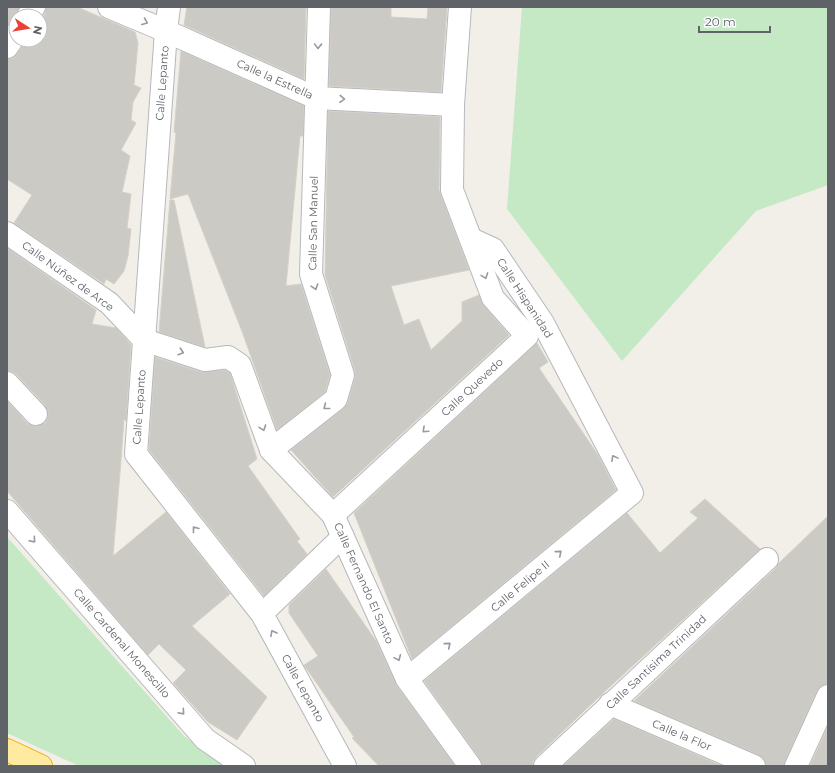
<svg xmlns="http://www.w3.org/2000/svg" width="835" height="773" viewBox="0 0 835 773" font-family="Montserrat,sans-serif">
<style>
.green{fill:#c5e8c5}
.building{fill:#cccac5;stroke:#d6d1c6}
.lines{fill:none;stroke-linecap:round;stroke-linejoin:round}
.pedestrian-casing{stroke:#b5b8bc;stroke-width:23}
.minor-casing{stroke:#b5b8bc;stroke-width:24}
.trunk-casing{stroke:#f9ab00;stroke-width:24}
.pedestrian{stroke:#fff;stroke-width:21}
.minor{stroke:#fff;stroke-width:22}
.trunk{stroke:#feeaa1;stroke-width:22}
.oneway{stroke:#979a9d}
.labels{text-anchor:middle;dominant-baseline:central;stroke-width:4;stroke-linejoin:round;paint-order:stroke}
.street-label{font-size:11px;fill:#5f6368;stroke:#fff}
</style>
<rect width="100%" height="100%" fill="#f1efe8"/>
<!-- green -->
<g class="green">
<polygon points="522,7 828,7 828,185 756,211 622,361 507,209"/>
<polygon points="7,537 184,736 226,766 79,766 7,733"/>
</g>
<!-- building -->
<g class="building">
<polygon points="7,7 19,7 16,15 16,22 11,23 7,26"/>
<polygon points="46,7 77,7 135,32 138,43 134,85 141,88 133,102 131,120 136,123 121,150 130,156 122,192 131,194 127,228 131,229 128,256 124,271 114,284 106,279 104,284 14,223 32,195 7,179 7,59 13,58 17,54 27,40 40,40 40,21 45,14"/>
<polygon points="187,7 306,7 304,79 184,25"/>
<polygon points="331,7 391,7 391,17 427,19 428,7 447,7 441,92 329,86"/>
<polygon points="181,51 304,106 303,136 300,136 286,286 301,284 330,375 325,392 277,430 243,334 188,194 170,199 176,133 174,132"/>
<polygon points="328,111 440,117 439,190 469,270 391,286 404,325 419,319 431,350 462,321 462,302 479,295 484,306 509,335 333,497 291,450 344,408 348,402 355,378 355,371 325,275"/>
<polygon points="170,200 174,200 205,347 159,332"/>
<polygon points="7,248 96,310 92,324 116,328 131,345 126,421 124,419 120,473 113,556 166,512 230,594 192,626 267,697 237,740 208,722 173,683 186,670 159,644 148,655 7,491 7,401 27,423 33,426 39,426 45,423 48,418 48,412 45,405 16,374 11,371 7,371"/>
<polygon points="537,343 548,362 539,368 598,455 616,490 412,659 354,513"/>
<polygon points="155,357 201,372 225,370 230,373 257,459 248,466 300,539 297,541 307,554 264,596 149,450"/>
<polygon points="705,499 760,549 602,694 536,757 533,762 533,766 482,766 480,759 424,681 627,513 660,553 698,518 690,512"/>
<polygon points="828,516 828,684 821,686 817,691 785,761 784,766 766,766 764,759 759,755 634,701 776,568 778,564"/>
<polygon points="326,569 376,641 397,686 455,766 379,766 352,738 354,737 304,665 318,656 289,613 289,605"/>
<polygon points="614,719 722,766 563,766"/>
<polygon points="828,726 828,766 810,766"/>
</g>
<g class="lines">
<defs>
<polyline id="pedestrian" points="262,614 343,536"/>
<g id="minor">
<polyline points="109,7 166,31 316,98 453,105"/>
<polyline points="169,7 166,31 136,454 262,614 345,766"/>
<polyline points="28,16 34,7"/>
<polyline points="7,47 16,34"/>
<polyline points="7,233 109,303 144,340 205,360 228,357 240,365 271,450 333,515 407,679 470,766"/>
<polyline points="7,383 36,414"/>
<polyline points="271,450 336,399 343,375 311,274 319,7"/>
<polyline points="7,511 205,739 244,766"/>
<polyline points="333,515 527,336 493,298 452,190 453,105 460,7"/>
<polyline points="407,679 632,493 543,323 493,249 471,239"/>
<polyline points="610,704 754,766"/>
<polyline points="545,766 767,559"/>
<polyline points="796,766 828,696"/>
</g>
<polyline id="trunk" points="7,750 41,766"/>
</defs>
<!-- pedestrian casing -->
<use href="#pedestrian" class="pedestrian-casing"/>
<!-- minor casing -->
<use href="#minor" class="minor-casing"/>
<!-- trunk casing -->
<use href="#trunk" class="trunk-casing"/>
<!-- pedestrian -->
<use href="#pedestrian" class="pedestrian"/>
<!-- minor -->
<use href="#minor" class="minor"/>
<!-- trunk -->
<use href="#trunk" class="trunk"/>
</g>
<!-- one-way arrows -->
<defs><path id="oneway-chevron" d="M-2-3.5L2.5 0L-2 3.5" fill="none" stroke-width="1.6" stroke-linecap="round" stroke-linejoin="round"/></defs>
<g class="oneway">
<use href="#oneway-chevron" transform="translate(145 22) rotate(22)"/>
<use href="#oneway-chevron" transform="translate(318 46) rotate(92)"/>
<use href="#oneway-chevron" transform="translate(342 99) rotate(3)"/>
<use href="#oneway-chevron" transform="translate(485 276) rotate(70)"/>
<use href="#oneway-chevron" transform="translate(315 287) rotate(72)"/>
<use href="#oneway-chevron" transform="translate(181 352) rotate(18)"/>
<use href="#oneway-chevron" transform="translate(326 407) rotate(142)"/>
<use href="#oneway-chevron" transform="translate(263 428) rotate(70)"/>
<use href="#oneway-chevron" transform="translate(425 430) rotate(137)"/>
<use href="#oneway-chevron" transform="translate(614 458) rotate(-118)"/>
<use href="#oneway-chevron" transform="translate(195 529) rotate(-128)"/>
<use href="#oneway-chevron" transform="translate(33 540) rotate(49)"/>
<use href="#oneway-chevron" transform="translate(559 553) rotate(-40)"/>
<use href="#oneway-chevron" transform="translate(273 633) rotate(-119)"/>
<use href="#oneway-chevron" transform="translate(448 645) rotate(-40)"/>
<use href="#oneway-chevron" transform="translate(398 658) rotate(66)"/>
<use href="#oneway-chevron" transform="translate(182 712) rotate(49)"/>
</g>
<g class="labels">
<!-- street labels -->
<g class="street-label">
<text transform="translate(275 79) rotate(24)">Calle la Estrella</text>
<text transform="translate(162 83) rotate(-86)">Calle Lepanto</text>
<text transform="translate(313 223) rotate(-89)">Calle San Manuel</text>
<text transform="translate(68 276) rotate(36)">Calle Núñez de Arce</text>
<text transform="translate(525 298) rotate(57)">Calle Hispanidad</text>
<text transform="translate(472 387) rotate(-43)">Calle Quevedo</text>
<text transform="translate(139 407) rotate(-86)">Calle Lepanto</text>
<text transform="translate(364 583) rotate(66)">Calle Fernando El Santo</text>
<text transform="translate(520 586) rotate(-40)">Calle Felipe II</text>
<text transform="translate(122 643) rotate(49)">Calle Cardenal Monescillo</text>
<text transform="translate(656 662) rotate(-43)">Calle Santísima Trinidad</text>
<text transform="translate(303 688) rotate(61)">Calle Lepanto</text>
<text transform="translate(682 735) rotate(23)">Calle la Flor</text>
</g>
</g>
<!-- border -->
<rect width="835" height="773" fill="none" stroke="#5f6368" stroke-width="16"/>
<!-- north arrow -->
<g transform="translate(28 28) rotate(102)"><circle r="19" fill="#ffffff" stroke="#bfc1c3"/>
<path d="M0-3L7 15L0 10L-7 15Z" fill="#ea4335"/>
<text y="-6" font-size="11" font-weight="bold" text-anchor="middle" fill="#5f6368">N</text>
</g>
<!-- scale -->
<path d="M699 26v6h71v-6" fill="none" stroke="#5f6368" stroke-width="2"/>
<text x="705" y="26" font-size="12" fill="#5f6368" stroke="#ffffff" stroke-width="3" paint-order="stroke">20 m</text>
</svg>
